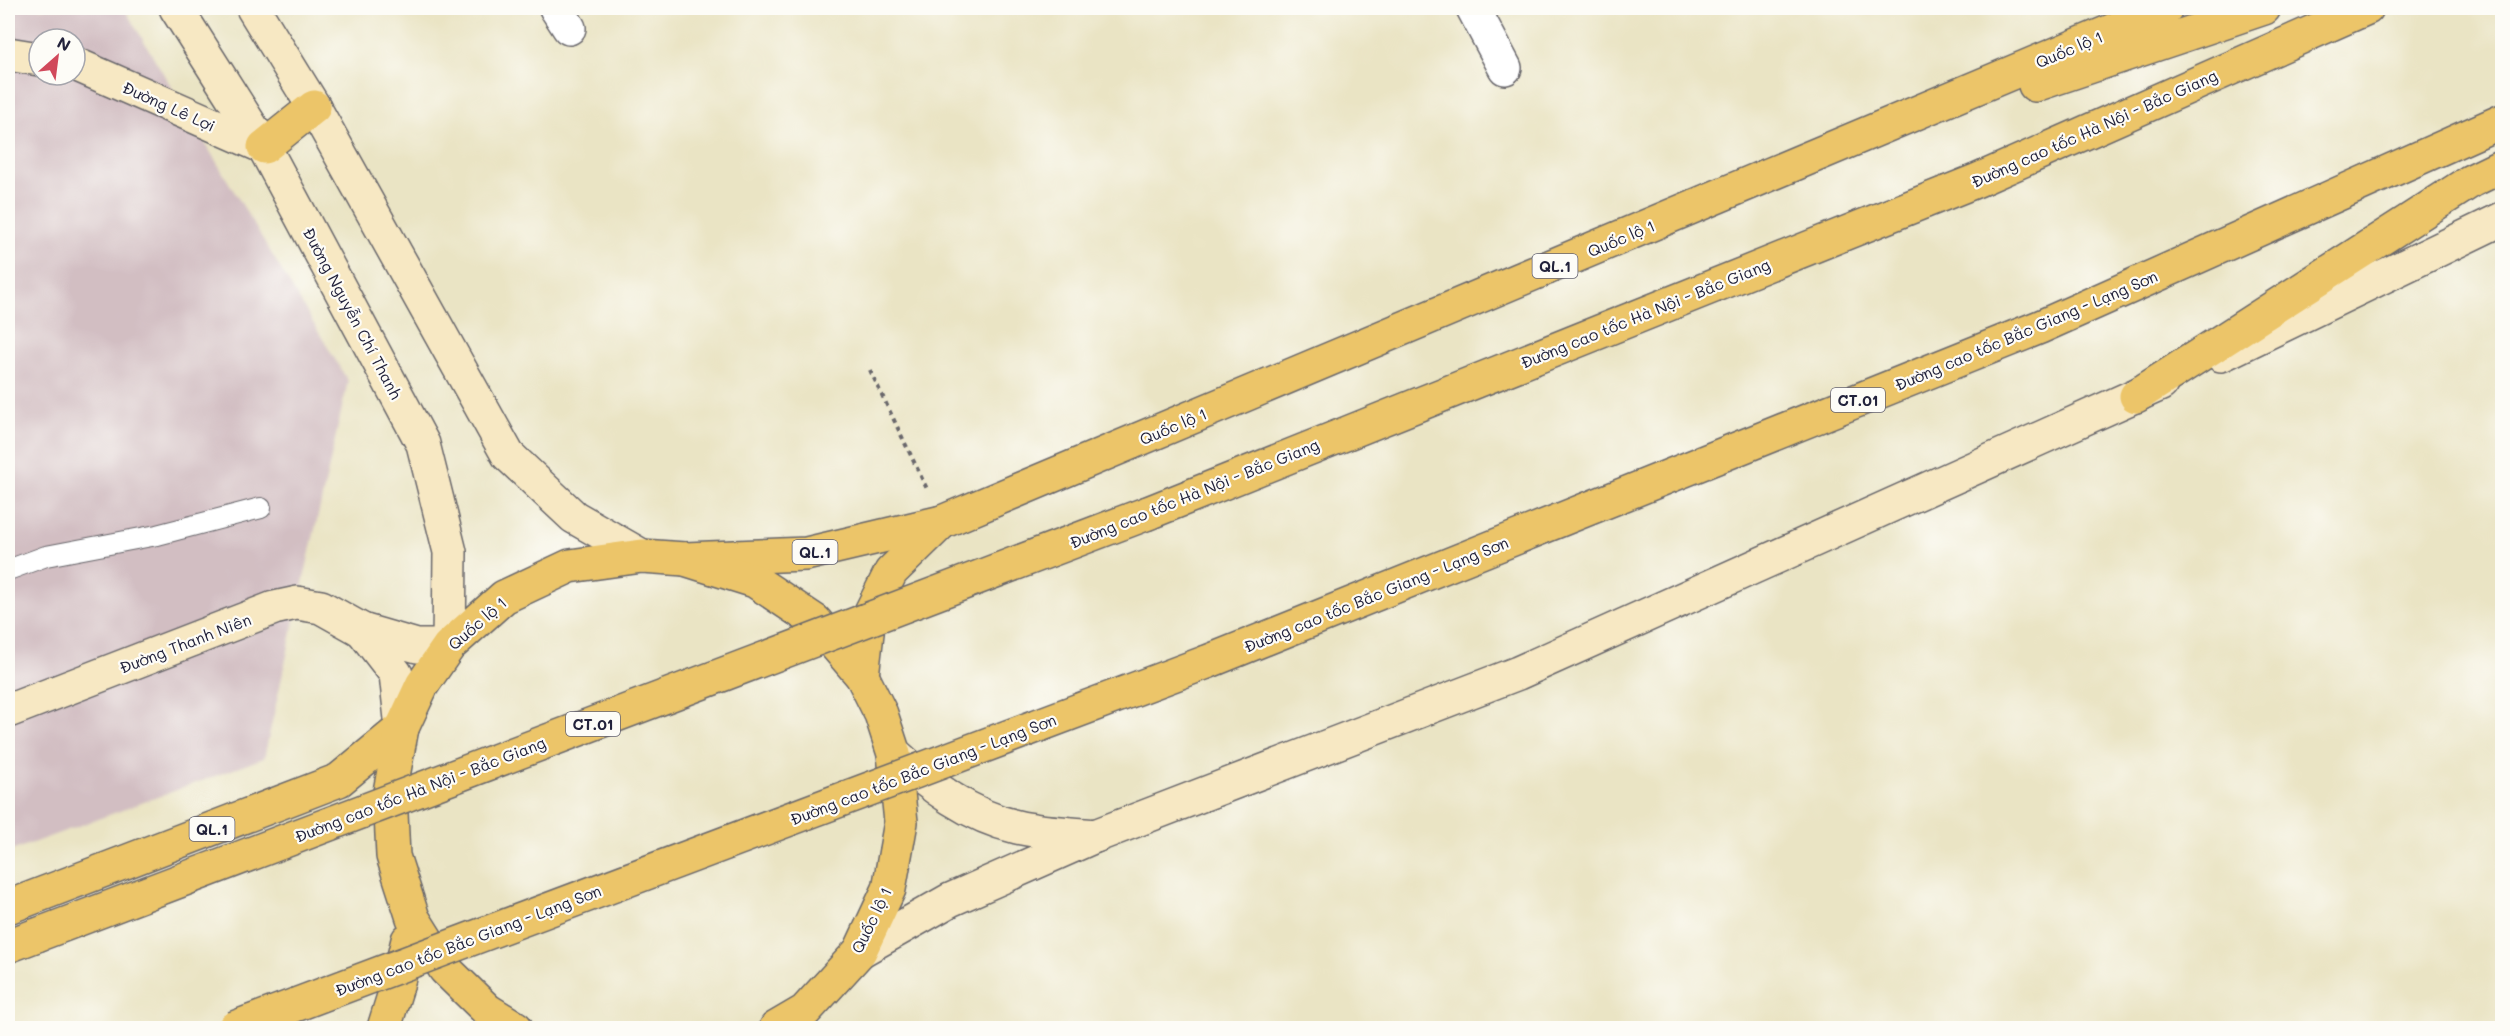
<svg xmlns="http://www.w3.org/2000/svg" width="2510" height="1036" viewBox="0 0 2510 1036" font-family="Mali,sans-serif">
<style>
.industrial{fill:#d2bec2;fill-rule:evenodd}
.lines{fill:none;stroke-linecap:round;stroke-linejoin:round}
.lane-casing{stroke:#68666b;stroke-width:22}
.street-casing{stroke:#68666b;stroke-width:36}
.secondary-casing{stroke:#68666b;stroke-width:36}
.primary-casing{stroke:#68666b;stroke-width:36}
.highway-casing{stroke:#68666b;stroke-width:36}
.path{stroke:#68666b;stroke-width:4;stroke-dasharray:4.5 4.5;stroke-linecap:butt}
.lane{stroke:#fff;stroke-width:20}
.street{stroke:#fff;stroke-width:33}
.secondary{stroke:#f7e8c3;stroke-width:33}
.primary{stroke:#ecc569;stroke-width:33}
.highway{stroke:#ecc569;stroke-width:33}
.highway-bridge-casing{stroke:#68666b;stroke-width:36;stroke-linecap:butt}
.highway-bridge{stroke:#ecc569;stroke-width:33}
.labels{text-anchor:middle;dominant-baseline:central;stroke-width:4.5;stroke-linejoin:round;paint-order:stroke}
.shield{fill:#fdfcf7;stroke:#646373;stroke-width:1.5}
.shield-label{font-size:15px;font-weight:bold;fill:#22223b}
.street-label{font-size:16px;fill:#22223b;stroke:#fdfcf7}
</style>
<rect width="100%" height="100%" fill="#fdfcf7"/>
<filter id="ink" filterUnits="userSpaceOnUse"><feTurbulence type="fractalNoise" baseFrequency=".0167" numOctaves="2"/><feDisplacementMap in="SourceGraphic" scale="12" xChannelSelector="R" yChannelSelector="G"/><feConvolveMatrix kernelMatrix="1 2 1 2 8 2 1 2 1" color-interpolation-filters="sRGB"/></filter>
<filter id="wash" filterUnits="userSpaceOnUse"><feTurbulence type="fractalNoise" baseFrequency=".008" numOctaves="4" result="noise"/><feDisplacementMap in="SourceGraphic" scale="24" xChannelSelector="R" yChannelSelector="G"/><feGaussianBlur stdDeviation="1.35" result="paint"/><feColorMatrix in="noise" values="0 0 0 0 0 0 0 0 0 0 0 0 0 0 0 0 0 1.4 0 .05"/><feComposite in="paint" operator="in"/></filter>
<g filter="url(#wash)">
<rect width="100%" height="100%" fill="#eae4c4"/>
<!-- industrial -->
<path class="industrial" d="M8,8H124L348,381L264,758L8,852ZM39,39H75V75H39Z"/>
</g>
<g filter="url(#ink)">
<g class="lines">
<defs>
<polyline id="lane" points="8,570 46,556 157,535 261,508"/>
<g id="street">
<polyline points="556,8 569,28"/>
<polyline points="1473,8 1505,68"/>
</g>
<g id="secondary">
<polyline points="176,8 264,147 423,444 450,552 449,646 417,646 362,630 396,674 402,728"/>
<polyline points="253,8 314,107 508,455 574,517 642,556"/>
<polyline points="8,54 39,59"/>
<polyline points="75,64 264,147"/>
<polyline points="2221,355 2502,219"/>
<polyline points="8,711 274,608 297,603 321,607 362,630"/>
<polyline points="1095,836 1518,673 2161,384"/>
<path d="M860,951L950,900L1095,836C1069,833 1042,833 1017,827C969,816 930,786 895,754"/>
</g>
<polyline id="primary" points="264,147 314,107"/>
<g id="highway">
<polyline points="2035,85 2264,8"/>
<polyline points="2136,396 2471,181 2502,166"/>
<polyline points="1148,513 1978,180 2367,8"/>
<polyline points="685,559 806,554 942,522 2166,8"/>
<polyline points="1207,662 2040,327 2502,121"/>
<polyline points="862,676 869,616 891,572 942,522"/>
<polyline points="8,907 339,780 402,728"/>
<polyline points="8,946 37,935"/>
<polyline points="384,1028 397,986 408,940"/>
<polyline points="516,1028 487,1010 445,969 413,918 393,856 390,792 402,728 422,685 449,646 504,597 570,566 642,556 685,559 755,581 815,621 862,676 881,714 894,754 901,822 889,889 860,951 805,1011 776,1028"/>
</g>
</defs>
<!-- lane casing -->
<use href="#lane" class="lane-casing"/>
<!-- street casing -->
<use href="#street" class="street-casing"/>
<!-- secondary casing -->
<use href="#secondary" class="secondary-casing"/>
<!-- primary casing -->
<use href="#primary" class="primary-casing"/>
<!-- highway casing -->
<use href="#highway" class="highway-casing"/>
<!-- path -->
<polyline class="path" points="870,370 927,489"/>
<!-- lane -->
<use href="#lane" class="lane"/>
<!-- street -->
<use href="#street" class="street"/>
<!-- secondary -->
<use href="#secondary" class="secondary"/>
<!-- primary -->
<use href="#primary" class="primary"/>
<!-- highway -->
<use href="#highway" class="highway"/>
<defs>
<g id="highway-bridge">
<polyline points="37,935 1148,513"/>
<polyline points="234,1028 1207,662"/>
</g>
</defs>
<!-- highway-bridge casing -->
<use href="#highway-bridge" class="highway-bridge-casing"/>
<!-- highway-bridge -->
<use href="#highway-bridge" class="highway-bridge"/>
</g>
</g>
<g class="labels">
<!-- shield labels -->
<g class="shield">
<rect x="1532.5" y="254" width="45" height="24" rx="4.5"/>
<rect x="1831" y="388" width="54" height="24" rx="4.5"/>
<rect x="792.5" y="540" width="45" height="24" rx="4.5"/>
<rect x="566" y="712" width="54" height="24" rx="4.5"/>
<rect x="189.5" y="817" width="45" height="24" rx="4.5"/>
</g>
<g class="shield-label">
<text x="1555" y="266">QL.1</text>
<text x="1858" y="400">CT.01</text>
<text x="815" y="552">QL.1</text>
<text x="593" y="724">CT.01</text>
<text x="212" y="829">QL.1</text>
</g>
<!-- street labels -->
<g class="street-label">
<text transform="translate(2069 49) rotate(-23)">Quốc lộ 1</text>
<text transform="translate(169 106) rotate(24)">Đường Lê Lợi</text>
<text transform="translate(2094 128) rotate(-24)">Đường cao tốc Hà Nội - Bắc Giang</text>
<text transform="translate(1621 238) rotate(-23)">Quốc lộ 1</text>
<text transform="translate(353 313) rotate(62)">Đường Nguyễn Chí Thanh</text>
<text transform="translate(1645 313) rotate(-22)">Đường cao tốc Hà Nội - Bắc Giang</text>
<text transform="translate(2026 330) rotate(-23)">Đường cao tốc Bắc Giang - Lạng Sơn</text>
<text transform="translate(1173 426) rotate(-23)">Quốc lộ 1</text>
<text transform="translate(1194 493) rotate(-22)">Đường cao tốc Hà Nội - Bắc Giang</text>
<text transform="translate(1376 594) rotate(-22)">Đường cao tốc Bắc Giang - Lạng Sơn</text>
<text transform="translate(477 623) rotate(-41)">Quốc lộ 1</text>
<text transform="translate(185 643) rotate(-21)">Đường Thanh Niên</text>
<text transform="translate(923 769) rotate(-21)">Đường cao tốc Bắc Giang - Lạng Sơn</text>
<text transform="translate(420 789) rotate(-21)">Đường cao tốc Hà Nội - Bắc Giang</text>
<text transform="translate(871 920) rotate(-64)">Quốc lộ 1</text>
<text transform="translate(468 940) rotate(-21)">Đường cao tốc Bắc Giang - Lạng Sơn</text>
</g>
</g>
<!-- margin -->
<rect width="2510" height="1036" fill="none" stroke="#fdfcf7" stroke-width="30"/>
<!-- north arrow -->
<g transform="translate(57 57) rotate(28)"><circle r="28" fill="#fdfcf7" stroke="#a5a5ac" stroke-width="1.5"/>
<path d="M0-4.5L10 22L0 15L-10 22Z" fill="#d1495b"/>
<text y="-9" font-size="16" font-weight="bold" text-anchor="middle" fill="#22223b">N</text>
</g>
</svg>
